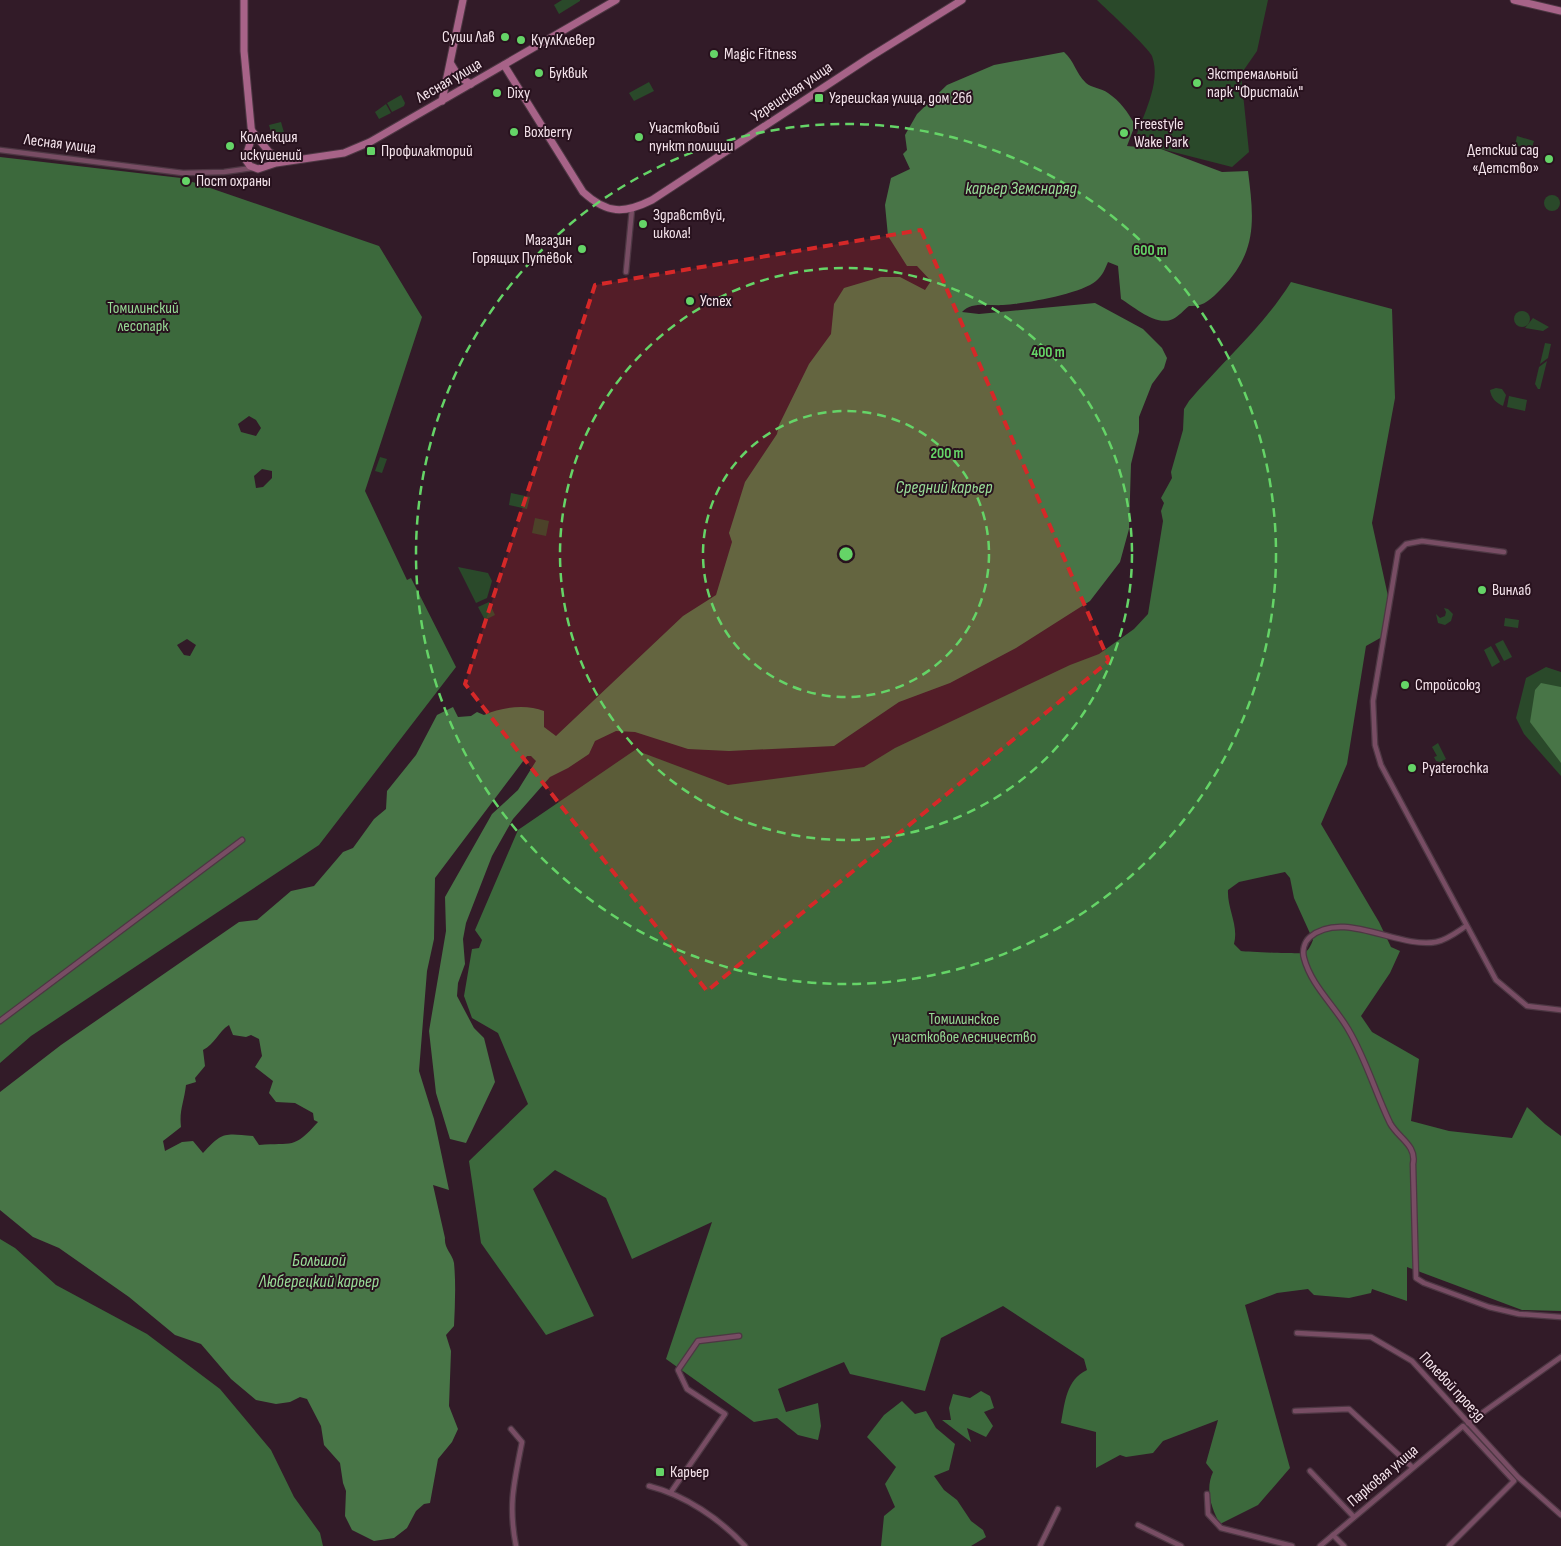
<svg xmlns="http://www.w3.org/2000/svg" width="1561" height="1546" viewBox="0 0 1561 1546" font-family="'Sofia Sans Condensed',sans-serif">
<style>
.green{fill:#2a492a}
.forest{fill:#3c693c;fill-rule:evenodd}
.water{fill:#487547;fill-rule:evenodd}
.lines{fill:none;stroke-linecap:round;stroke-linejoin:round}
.street-casing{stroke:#4d3743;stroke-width:7}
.secondary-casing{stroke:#4d3743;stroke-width:9}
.street{stroke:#784d64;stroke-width:4.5}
.secondary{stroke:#a76388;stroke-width:7}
.marked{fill:#d62828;fill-opacity:0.2;stroke:#d62828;stroke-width:4;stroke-dasharray:10 6;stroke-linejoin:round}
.ring{fill:none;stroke:#65d467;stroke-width:2.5;stroke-dasharray:9 6}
.poi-dot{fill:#65d467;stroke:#28121e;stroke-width:2}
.labels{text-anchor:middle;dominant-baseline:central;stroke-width:4;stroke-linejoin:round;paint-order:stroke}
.poi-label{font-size:16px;fill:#f4e3eb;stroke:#28121e;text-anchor:start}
.street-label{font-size:16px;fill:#f4e3eb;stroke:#28121e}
.park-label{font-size:16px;fill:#96d994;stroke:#28121e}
.water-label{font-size:18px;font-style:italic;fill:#98dc97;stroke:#28121e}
.centre{fill:#65d467;stroke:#28121e;stroke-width:2.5}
.ring-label{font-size:15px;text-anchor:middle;font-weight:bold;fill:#65d467;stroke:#28121e;stroke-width:4;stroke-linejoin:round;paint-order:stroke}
</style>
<rect width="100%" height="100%" fill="#321b28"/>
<!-- green -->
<g class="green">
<polygon points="562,0 580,0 580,1 559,14 554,5"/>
<path d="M1097,0H1268L1257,51L1241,74L1249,152L1232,167L1134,142C1142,117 1162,83 1152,56C1149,48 1106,9 1097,0Z"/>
<polygon points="649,82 654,91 634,101 629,93"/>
<polygon points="401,95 405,103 404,106 392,112 387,103"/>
<polygon points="386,104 391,113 379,119 375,112"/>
<polygon points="281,122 285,136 273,139 269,125"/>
<polygon points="1517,136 1534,141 1531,150 1515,145"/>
<circle cx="1552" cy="203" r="8"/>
<circle cx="1522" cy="319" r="8"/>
<polygon points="1533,318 1549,327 1543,331 1525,328"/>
<polygon points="1545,343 1551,344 1548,358 1540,364"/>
<polygon points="1547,361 1540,389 1538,389 1535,384 1539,367"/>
<path d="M1496,388L1502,389L1506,395L1503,406C1496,403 1491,398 1490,390Z"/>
<polygon points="1509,396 1527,400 1525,411 1507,407"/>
<polygon points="380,457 387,459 382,473 375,471"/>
<polygon points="511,493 530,497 527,509 509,505"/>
<polygon points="535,518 549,521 546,536 532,533"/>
<polygon points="458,567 488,573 492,581 487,598 476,603"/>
<polygon points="489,602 495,615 485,620 478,607"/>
<polygon points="1444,608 1448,609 1453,614 1451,621 1445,625 1438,623 1436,614 1440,618 1445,616 1446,612"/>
<polygon points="1505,618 1519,620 1518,628 1504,626"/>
<polygon points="1503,640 1512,657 1504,661 1495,644"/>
<polygon points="1491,646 1500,662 1492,667 1484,650"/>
<polygon points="1546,667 1561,672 1561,776 1524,734 1516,718 1526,678"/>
<polygon points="1438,743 1446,759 1440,762 1436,761 1434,757 1437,756 1432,747"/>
</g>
<!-- forest -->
<g class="forest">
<path d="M0,157L181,178L379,246L422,317L365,491L407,580L411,578L456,667L319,845L31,1036L0,1063ZM249,416L256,420L261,428L256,436L241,432L238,424ZM262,469L272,471V478L263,487L256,488L254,476ZM187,639L196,645L190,656L184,655L177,645Z"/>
<path d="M1291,282L1392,309L1395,398L1372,523L1388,596L1382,637L1366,646L1347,764L1321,824L1379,922L1391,947L1400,951L1390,973L1361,1016L1372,1032L1419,1059L1411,1121L1449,1131L1512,1138L1527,1107L1545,1124L1561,1136V1311L1522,1310L1407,1267V1301L1372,1289L1371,1293L1349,1298L1314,1295L1308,1289L1277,1293L1245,1305L1290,1468L1258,1505L1220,1524C1211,1508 1205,1489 1213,1472L1206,1463L1218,1420L1163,1441L1153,1453L1126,1457L1120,1455L1096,1468V1432L1061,1423C1065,1402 1066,1380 1087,1370L1084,1359L1003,1306L941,1338L925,1391L850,1374L844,1362L778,1389L786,1412L818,1403L821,1426L818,1440L798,1435L777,1418L754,1422L666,1359L712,1222L632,1259L606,1198L555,1170L533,1189L594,1316L546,1335L481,1243L469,1161L528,1104L498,1033L472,1018L464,996L472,949L479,948L482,940L475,930L518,830L635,750L728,785L864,767L895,748L1070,665L1099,654L1134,629L1148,614L1163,521L1161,511L1164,503L1161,498L1172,478L1171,472L1183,430L1184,409L1189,401C1223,361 1263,327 1291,282ZM1285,872L1290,878L1294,898L1313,940C1311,945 1309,950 1304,953C1300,954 1249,952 1241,951L1234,944C1239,925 1227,909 1228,890L1239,882Z"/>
<polygon points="0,1239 15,1248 56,1285 147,1334 220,1389 271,1450 294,1497 320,1533 323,1546 0,1546"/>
<polygon points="981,1391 990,1396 994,1408 984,1412 993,1426 986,1437 967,1428 971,1442 942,1420 951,1420 949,1408 953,1394 970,1398"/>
<polygon points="902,1401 915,1414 926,1411 936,1428 955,1444 949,1470 934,1476 944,1490 957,1500 971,1521 983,1530 986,1537 971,1546 881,1546 884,1516 895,1507 885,1484 896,1467 867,1437 884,1415"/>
</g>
<!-- water -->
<g class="water">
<path d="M1064,52C1075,62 1075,72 1086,83C1092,88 1101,88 1108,93C1120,101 1128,112 1135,125L1127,146L1161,149L1222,172L1248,171C1254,219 1258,252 1221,289C1211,299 1204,307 1189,306C1184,310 1179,316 1173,319C1157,327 1134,307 1121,299L1118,266L1108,262C1105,269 1103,275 1096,281C1081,294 1023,304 1003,305C990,306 972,301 962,312L979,314L1095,303L1143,329L1162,348L1167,358L1164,368L1152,384L1139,417V432L1131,464L1129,529L1120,562L1090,601L1016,648L950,683L899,702L834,746L729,751L688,749L635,732L616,731L595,741L589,754L568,768L550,777L513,819L492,856L466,923L463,939L465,964L458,983L457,996L474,1028L484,1038L495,1082L466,1143L450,1139L436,1093L429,1031L446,931L445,897L492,814L518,790L536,761L531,756H527L435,878L434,939L427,971L419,1071L434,1119L449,1190L433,1185L445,1238C444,1249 452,1253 454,1263C456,1284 455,1305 454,1326L446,1335L451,1351L449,1406L458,1429L452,1442L438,1459L430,1503L424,1504L416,1511L407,1528L394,1538L374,1541L352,1530L345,1516L346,1491L343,1483L340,1463L324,1445L321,1426L307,1399L300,1397L290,1402L276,1404L256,1400L231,1379L201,1344L175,1335L129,1297L59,1248L33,1237L0,1210V1092L61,1045L239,922L257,920L291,891L314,886L343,852L353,848L374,819L386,809L387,791L416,755L437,715L453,707L458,717L471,716L477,712L484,715C502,707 526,704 544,711V727L556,736L683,616L716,595L732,542L729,533L745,482L777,434L779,425L809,364L831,334L834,304L844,288L881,277H900L925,290L931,281L917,266H907L888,236L885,205L891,178L910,169L903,154L907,150L905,135L917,114L947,85L994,65ZM229,1025L233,1035L246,1037L251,1035L259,1039L262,1056L255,1067L273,1081L269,1093L276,1102L295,1103L313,1113L314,1120L318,1122C293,1150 293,1142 259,1145L253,1136C224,1133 222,1132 203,1153L193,1141L182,1142L165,1151L163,1141L181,1127C179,1110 184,1103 186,1085L196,1082L195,1078L205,1066L203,1050C215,1044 218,1032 229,1025Z"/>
<polygon points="1541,683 1561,687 1561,763 1530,722 1535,690"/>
</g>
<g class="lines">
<defs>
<g id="street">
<polyline points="0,150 183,173 224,172 252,168"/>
<polyline points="626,272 632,209"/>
<polyline points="1504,552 1422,541 1406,544 1398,552 1373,701 1375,745 1381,765 1496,980 1527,1006 1561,1010"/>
<path d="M1466,926C1457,932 1447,940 1436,942C1398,949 1343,909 1310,937C1304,942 1302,951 1304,958C1311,985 1334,1005 1348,1029C1366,1059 1375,1092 1390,1123C1398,1138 1417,1145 1413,1164L1416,1278L1424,1283L1489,1307L1519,1314L1561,1317"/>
<polyline points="0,1021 242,840"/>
<polyline points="1297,1333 1371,1337 1412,1361 1518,1477 1561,1515"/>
<polyline points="1295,1411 1349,1409 1412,1467"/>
<polyline points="1468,1423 1561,1357"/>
<path d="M511,1429L522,1442C514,1483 508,1505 516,1546"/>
<polyline points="1310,1471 1354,1517"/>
<path d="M649,1486C685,1495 720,1519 745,1546"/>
<polyline points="671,1492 725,1414 687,1389 678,1370 698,1341 739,1336"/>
<polyline points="1207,1494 1208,1514 1221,1528 1292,1546"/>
<polyline points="1138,1525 1181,1546"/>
<polyline points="1333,1535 1344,1546"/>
<polyline points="1040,1546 1058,1509"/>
<polyline points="1320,1546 1463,1426 1514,1481 1449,1546"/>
</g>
<g id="secondary">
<polyline points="244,0 244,51 252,137 245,159 250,166 258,169 276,163 344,153 370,142 616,0"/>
<polyline points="1514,0 1561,11"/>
<polyline points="451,64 459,77 471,84"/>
<path d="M504,65L583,192C607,214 624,214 652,200L870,57L962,0"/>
<polyline points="442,101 463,0"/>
<polyline points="252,131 269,152 285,161"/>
</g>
</defs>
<!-- street casing -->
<use href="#street" class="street-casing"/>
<!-- secondary casing -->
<use href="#secondary" class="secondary-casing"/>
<!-- street -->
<use href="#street" class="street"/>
<!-- secondary -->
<use href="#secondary" class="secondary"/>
</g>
<!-- marked area -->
<path class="marked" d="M921,230L1109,661L707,991L465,684L595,285Z"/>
<!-- distance rings -->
<g class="ring">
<circle cx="846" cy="554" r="143"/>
<circle cx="846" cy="554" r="286"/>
<circle cx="846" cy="554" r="430"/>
</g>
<!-- markers -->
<g class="poi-dot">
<circle cx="505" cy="37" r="5"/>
<circle cx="521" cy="40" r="5"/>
<circle cx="714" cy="54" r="5"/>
<circle cx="539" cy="73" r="5"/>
<circle cx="1197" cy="83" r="5"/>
<circle cx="497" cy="93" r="5"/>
<rect x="814" y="93" width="10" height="10" rx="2.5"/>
<circle cx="514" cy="132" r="5"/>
<circle cx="1124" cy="133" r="5"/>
<circle cx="639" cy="137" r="5"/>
<circle cx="230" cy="146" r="5"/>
<rect x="366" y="146" width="10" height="10" rx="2.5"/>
<circle cx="1549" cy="159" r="5"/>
<circle cx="186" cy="181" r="5"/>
<circle cx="643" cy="224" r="5"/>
<circle cx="582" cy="249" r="5"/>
<circle cx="690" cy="301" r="5"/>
<circle cx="1482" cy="590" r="5"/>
<circle cx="1405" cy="685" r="5"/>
<circle cx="1412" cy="768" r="5"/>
<rect x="655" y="1467" width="10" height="10" rx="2.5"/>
</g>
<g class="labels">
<!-- poi labels -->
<g class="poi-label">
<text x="495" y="37" text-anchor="end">Суши Лав</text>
<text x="531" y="40">КуулКлевер</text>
<text x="724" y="54">Magic Fitness</text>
<text x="549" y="73">Буквик</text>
<text x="1207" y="74">Экстремальный<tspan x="1207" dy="18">парк "Фристайл"</tspan></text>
<text x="507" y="93">Dixy</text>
<text x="829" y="98">Угрешская улица, дом 26б</text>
<text x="1134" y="124">Freestyle<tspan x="1134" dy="18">Wake Park</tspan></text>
<text x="649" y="128">Участковый<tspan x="649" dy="18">пункт полиции</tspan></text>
<text x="524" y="132">Boxberry</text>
<text x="240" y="137">Коллекция<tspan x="240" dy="18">искушений</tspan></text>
<text x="1539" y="150" text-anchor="end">Детский сад<tspan x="1539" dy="18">«Детство»</tspan></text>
<text x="381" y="151">Профилакторий</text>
<text x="196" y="181">Пост охраны</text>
<text x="653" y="215">Здравствуй,<tspan x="653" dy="18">школа!</tspan></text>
<text x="572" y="240" text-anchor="end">Магазин<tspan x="572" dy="18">Горящих Путёвок</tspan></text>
<text x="700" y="301">Успех</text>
<text x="1492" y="590">Винлаб</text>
<text x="1415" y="685">Стройсоюз</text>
<text x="1422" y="768">Pyaterochka</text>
<text x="670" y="1472">Карьер</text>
</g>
<!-- street labels -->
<g class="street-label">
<text transform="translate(449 81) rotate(-30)">Лесная улица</text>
<text transform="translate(792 92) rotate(-34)">Угрешская улица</text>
<text transform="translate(60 144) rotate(7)">Лесная улица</text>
<text transform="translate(1452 1387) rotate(47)">Полевой проезд</text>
<text transform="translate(1383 1476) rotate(-40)">Парковая улица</text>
</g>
<!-- park labels -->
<g class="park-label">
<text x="143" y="308">Томилинский<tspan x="143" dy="18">лесопарк</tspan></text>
<text x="964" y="1019">Томилинское<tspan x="964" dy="18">участковое лесничество</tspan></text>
</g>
<!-- water labels -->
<g class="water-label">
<text x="1021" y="188">карьер Земснаряд</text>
<text x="944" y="487">Средний карьер</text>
<text x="319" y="1260">Большой<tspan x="319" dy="21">Люберецкий карьер</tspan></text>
</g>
</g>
<circle cx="846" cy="554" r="8" class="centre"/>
<g class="ring-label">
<text x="1150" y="255">600 m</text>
<text x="1048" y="357">400 m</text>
<text x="947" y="458">200 m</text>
</g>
</svg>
